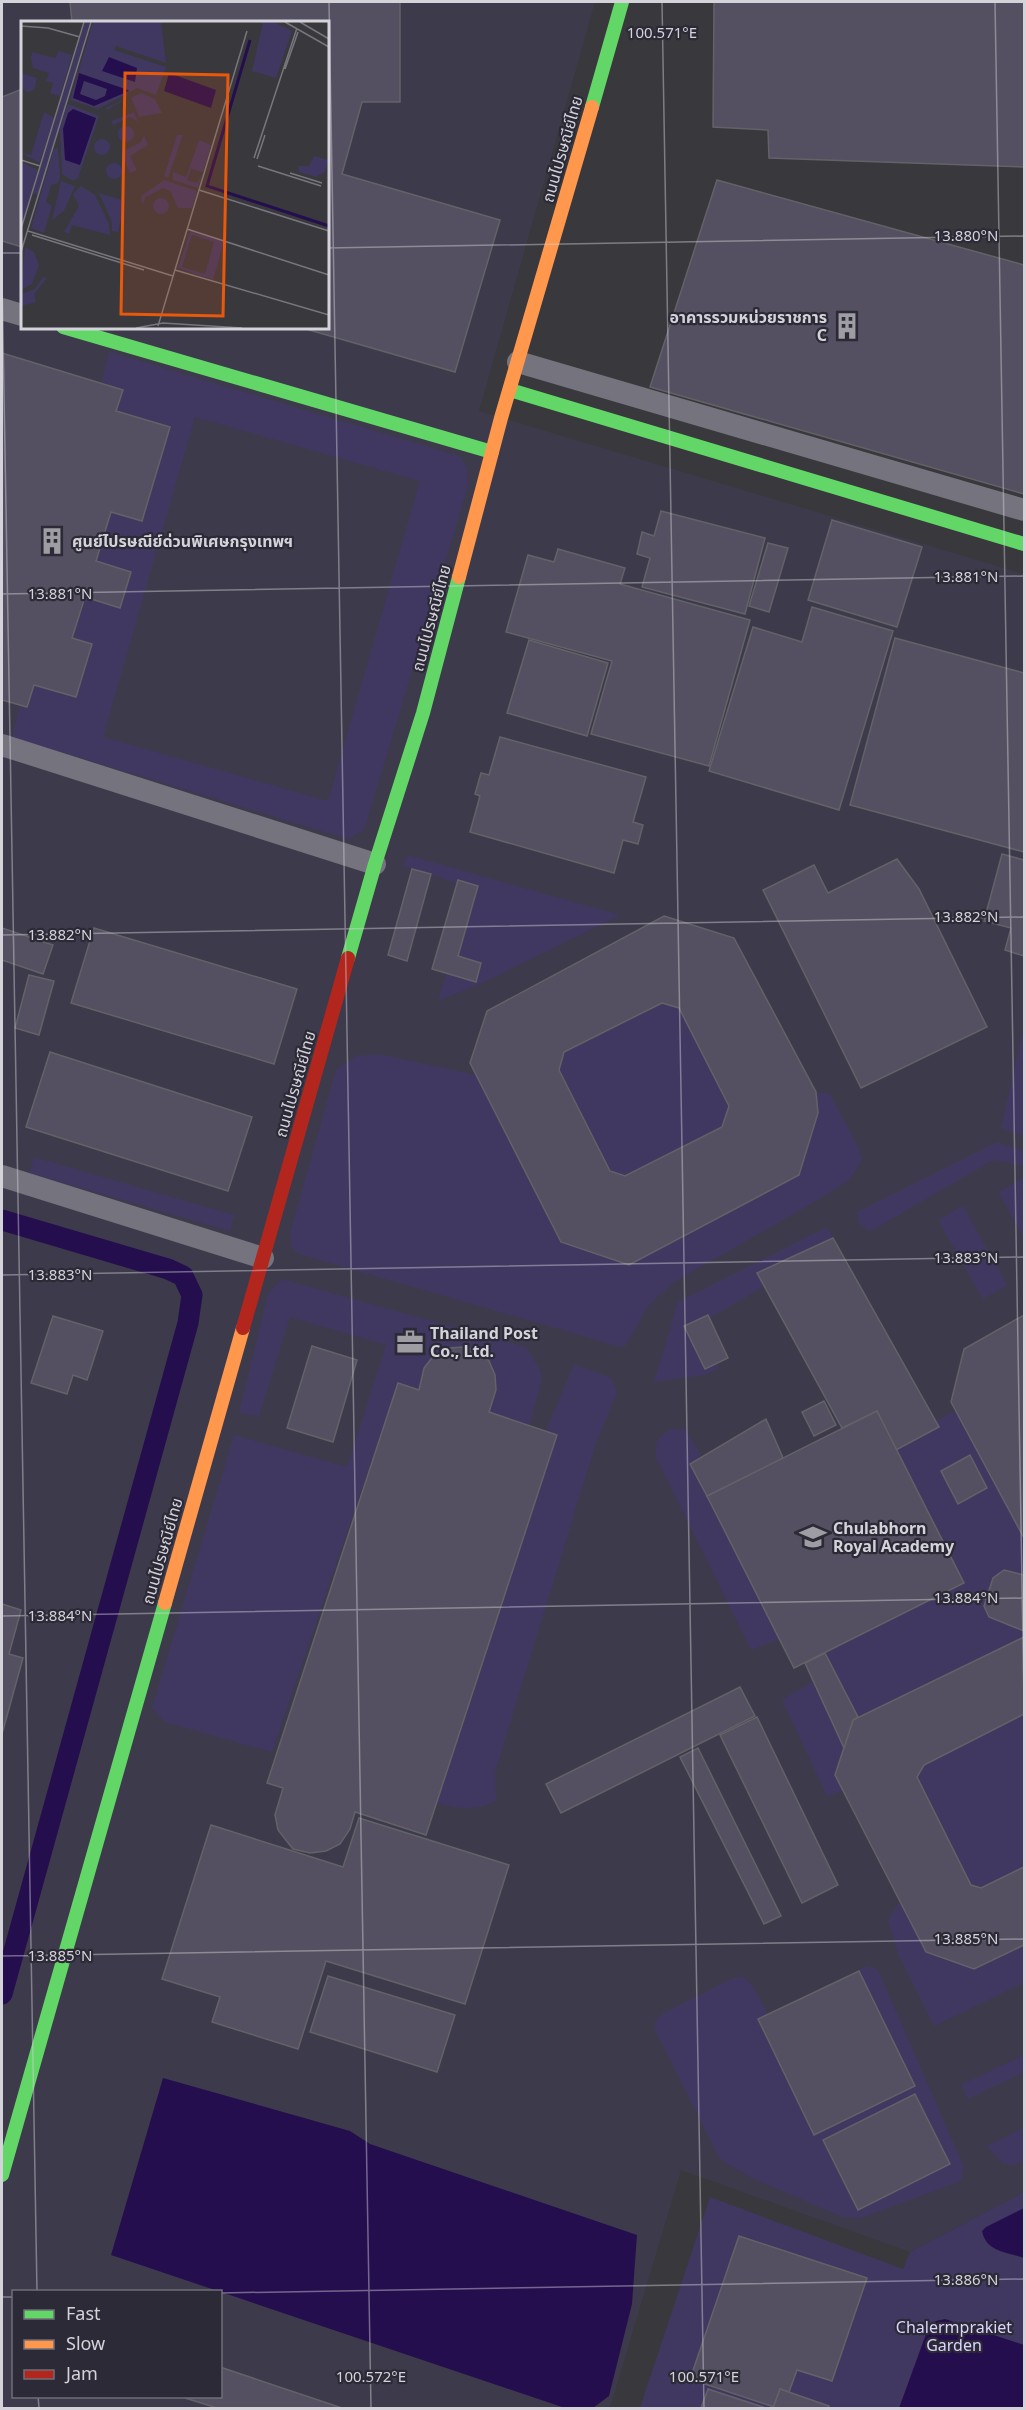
<svg xmlns="http://www.w3.org/2000/svg" width="1026" height="2410" viewBox="0 0 1026 2410" font-family="'Noto Sans','Noto Sans Thai',sans-serif">
<style>
.built{fill:#3d3b4b;fill-rule:evenodd}
.green{fill:#413861;fill-rule:evenodd}
.water{fill:#250e4e}
.lines{fill:none;stroke-linecap:round;stroke-linejoin:round}
.canal{stroke:#250e4e;stroke-width:21}
.building{fill:#545061;stroke:#636267;stroke-width:1.5;fill-rule:evenodd}
.street{stroke:#74737e;stroke-width:22}
.fast{stroke:#63d668;stroke-width:14}
.slow{stroke:#ff974d;stroke-width:14}
.jam{stroke:#b3261e;stroke-width:14}
.ticks{fill:none;stroke:#d4d3da;stroke-width:1.5;stroke-opacity:0.45}
.labels{text-anchor:middle;dominant-baseline:central;stroke-width:4.5;stroke-linejoin:round;paint-order:stroke}
.street-label{font-size:16px;fill:#d4d3da;stroke:#2c2a36}
.poi-label{font-size:16px;font-weight:bold;fill:#d4d3da;stroke:#2c2a36;text-anchor:start}
.park-label{font-size:16px;fill:#dad4ff;stroke:#2c2a36}
.inset-river{fill:none;stroke:#250e4e;stroke-width:3}
.inset-road{fill:none;stroke:#76767c;stroke-width:1.5}
.view{fill:#e8590c;fill-opacity:0.15;stroke:#e8590c;stroke-width:3}
.inset-edge{fill:none;stroke:#d4d3da;stroke-width:3}
.ticks-label{font-size:15px;text-anchor:middle;fill:#d4d3da;stroke:#2c2a36;stroke-width:4.5;stroke-linejoin:round;paint-order:stroke}
</style>
<rect width="100%" height="100%" fill="#38383d"/>
<!-- built -->
<path class="built" d="M2,2H595L479,411L1024,574V2192L910,2252L681,2170L610,2408H2ZM22,22H327V327H22ZM14,2292H220V2396H14Z"/>
<!-- green -->
<g class="green">
<path d="M109,352L459,456L467,468L468,486L364,830L348,839L12,737ZM195,417L420,481L328,801L103,737Z"/>
<polygon points="407,855 620,915 480,984 438,1001 473,888 403,866"/>
<polygon points="662,1003 679,1008 729,1106 722,1127 625,1176 610,1171 559,1070 564,1052"/>
<polygon points="1024,1027 1024,1136 1001,1128"/>
<polygon points="379,1054 476,1075 561,1242 629,1265 799,1175 818,1113 816,1092 830,1094 859,1149 862,1160 850,1179 823,1197 674,1282 648,1306 625,1346 621,1347 299,1254 291,1247 290,1233 336,1070 357,1056"/>
<polygon points="997,1142 1024,1151 1024,1166 993,1160 876,1228 868,1231 860,1224 857,1212"/>
<polygon points="34,1157 234,1215 230,1231 30,1173"/>
<polygon points="1023,1178 1024,1181 1024,1238 998,1192"/>
<polygon points="963,1206 1007,1285 983,1299 938,1220"/>
<polygon points="827,1227 837,1244 705,1321 719,1368 705,1375 654,1382 678,1302"/>
<polygon points="281,1279 526,1347 539,1367 542,1377 530,1426 398,1383 272,1752 165,1722 152,1708 234,1435 347,1467 386,1345 290,1317 259,1416 239,1413 268,1294"/>
<path d="M574,1364L611,1378L617,1392L596,1443L495,1772L496,1801C473,1811 460,1810 436,1802L546,1431Z"/>
<polygon points="956,1410 1024,1538 1024,1637 853,1720 835,1775 843,1790 827,1796 782,1700 812,1682 805,1663 964,1583 894,1445"/>
<path d="M672,1429L685,1430L702,1457L707,1496L780,1639L751,1650L656,1457C655,1441 657,1436 672,1429Z"/>
<polygon points="1024,1714 1024,1867 981,1888 971,1885 917,1777 924,1765"/>
<polygon points="900,1902 926,1952 974,1969 1024,1945 1024,1983 934,2026 898,1954 888,1920"/>
<polygon points="868,1966 878,1970 964,2167 961,2181 861,2218 843,2217 752,2178 720,2159 655,2030 655,2022 664,2013 733,1978 743,1977 752,1985 768,2014"/>
<polygon points="1024,2055 1024,2072 968,2099 961,2085"/>
<polygon points="1024,2128 1024,2160 1014,2166 1003,2163 987,2146"/>
<polygon points="1024,2192 1024,2408 640,2408 710,2197 903,2269 910,2252"/>
</g>
<!-- water -->
<g class="water">
<polygon points="163,2078 350,2131 370,2144 637,2235 632,2304 609,2396 593,2408 565,2408 111,2255"/>
<path d="M1024,2208V2258C1007,2252 986,2252 982,2231L986,2227Z"/>
<polygon points="945,2319 1024,2345 1024,2408 899,2408 929,2326 936,2321"/>
</g>
<g class="lines">
<!-- canal -->
<polyline class="canal" points="2,1220 168,1269 183,1276 192,1295 188,1323 2,1994"/>
</g>
<!-- building -->
<g class="building">
<polygon points="70,2 400,2 400,102 362,102 342,174 500,220 455,372 299,327 327,327 327,22 72,22"/>
<polygon points="714,2 1024,2 1024,167 769,158 768,130 713,127"/>
<polygon points="22,89 22,247 2,241 2,97"/>
<polygon points="717,180 1024,265 1024,494 650,387"/>
<polygon points="2,353 123,390 116,411 170,427 142,521 111,512 96,561 131,572 120,608 85,597 72,638 92,644 76,697 34,685 27,707 2,700"/>
<polygon points="661,511 765,538 745,614 642,587 650,558 637,554 642,532 654,536"/>
<polygon points="832,520 922,547 897,627 808,600"/>
<polygon points="768,543 788,548 769,612 749,606"/>
<polygon points="558,549 625,568 620,584 750,620 709,766 591,734 612,661 506,632 528,555 554,562"/>
<polygon points="812,607 893,631 839,810 709,771 753,627 802,642"/>
<polygon points="895,638 1024,673 1024,852 850,805"/>
<polygon points="529,640 608,663 587,736 507,713"/>
<polygon points="500,737 646,777 633,822 643,825 638,844 623,840 614,873 470,832 480,796 475,794 481,773 489,775"/>
<polygon points="1002,854 1024,860 1024,956 1005,950 1011,928 984,921"/>
<polygon points="897,859 919,889 987,1027 861,1088 763,890 814,865 828,893"/>
<polygon points="412,869 431,874 407,961 388,955"/>
<polygon points="458,880 478,886 458,956 481,963 476,982 432,969"/>
<path d="M664,916L734,938L816,1092L818,1113L799,1175L629,1265L561,1242L470,1063L487,1011ZM662,1003L679,1008L729,1106L722,1127L625,1176L610,1171L559,1070L564,1052Z"/>
<polygon points="2,928 53,945 43,974 2,960"/>
<polygon points="94,928 297,989 274,1064 71,1003"/>
<polygon points="29,975 54,981 39,1035 15,1028"/>
<polygon points="50,1052 252,1117 228,1191 26,1127"/>
<polygon points="833,1238 939,1427 896,1450 877,1411 842,1428 757,1273"/>
<polygon points="708,1315 728,1358 705,1369 684,1326"/>
<polygon points="1024,1315 1024,1538 951,1402 964,1349"/>
<polygon points="53,1316 103,1331 87,1380 73,1375 67,1394 31,1383"/>
<polygon points="312,1346 357,1360 333,1442 287,1428"/>
<polygon points="464,1347 479,1351 489,1361 495,1375 496,1390 489,1412 557,1435 426,1835 355,1812 350,1829 340,1844 326,1851 310,1853 293,1849 278,1830 275,1815 283,1788 267,1783 398,1383 419,1390 424,1368 434,1355 448,1348"/>
<polygon points="824,1401 836,1425 814,1436 802,1412"/>
<polygon points="877,1411 964,1583 794,1668 707,1496"/>
<polygon points="766,1419 783,1458 707,1496 690,1464"/>
<polygon points="970,1455 987,1488 958,1504 941,1471"/>
<polygon points="1004,1570 1024,1575 1024,1631 989,1617 984,1606 993,1578"/>
<polygon points="2,1604 21,1610 9,1654 23,1658 2,1734"/>
<polygon points="1024,1637 1024,1714 924,1765 917,1777 971,1885 981,1888 1024,1867 1024,1945 974,1969 926,1952 835,1775 853,1720"/>
<polygon points="825,1653 858,1717 853,1720 844,1748 805,1663"/>
<polygon points="740,1687 755,1716 561,1813 546,1784"/>
<polygon points="757,1717 838,1885 802,1903 720,1735"/>
<polygon points="698,1748 781,1916 764,1924 680,1757"/>
<polygon points="359,1818 509,1865 465,2004 326,1961 298,2049 212,2022 220,1997 162,1979 211,1825 343,1867"/>
<polygon points="859,1971 915,2086 814,2135 758,2019"/>
<polygon points="328,1976 455,2015 437,2072 310,2032"/>
<polygon points="915,2094 950,2164 858,2210 823,2140"/>
<polygon points="739,2236 867,2278 832,2381 797,2370 789,2392 780,2389 774,2407 690,2379"/>
<polygon points="220,2367 342,2408 217,2408 185,2398 220,2396"/>
<polygon points="708,2389 766,2408 701,2408"/>
<polygon points="780,2389 829,2406 828,2408 773,2408"/>
</g>
<g class="lines">
<!-- street -->
<g class="street">
<polyline points="2,309 22,315"/>
<polyline points="518,362 1024,510"/>
<polyline points="2,745 375,864"/>
<polyline points="2,1176 263,1258"/>
</g>
<!-- fast -->
<g class="fast">
<polyline points="592,107 622,2"/>
<polyline points="63,327 492,452"/>
<polyline points="510,390 1024,544"/>
<polyline points="348,958 375,864 423,713 459,577"/>
<polyline points="2,2175 165,1603"/>
</g>
<!-- slow -->
<g class="slow">
<polyline points="459,577 501,418 592,107"/>
<polyline points="165,1603 243,1328"/>
</g>
<!-- jam -->
<polyline class="jam" points="243,1328 348,958"/>
</g>
<!-- ticks -->
<path class="ticks" d="M329,2L371,2408M662,2L704,2408M995,2L1024,1700M327,248L1024,236M2,253H22M2,278L37,2292M2,594L1024,576M2,935L1024,917M2,1275L1024,1257M2,1616L1024,1598M2,1956L1024,1939M220,2293L1024,2279M2,2297H14M38,2396L39,2408"/>
<!-- icons -->
<defs>
<symbol id="building-bare" viewBox="-9 -9 18 18"><path d="M-4-6H4V6H1V3H-1V6H-4ZM-2.5-4.3h1.7v1.8h-1.7ZM.8-4.3h1.7v1.8H.8ZM-2.5-1h1.7V.8h-1.7ZM.8-1h1.7V.8H.8Z" fill="#9d9da3" stroke="#2c2a36" stroke-width="2.5" paint-order="stroke"/></symbol>
<symbol id="office-bare" viewBox="-9 -9 18 18"><path d="M-6-3h4V-5.5h4V-3h4V5H-6ZM-1-4.5V-3h2v-1.5ZM-6 0V1H6V0Z" fill="#9d9da3" stroke="#2c2a36" stroke-width="2.5" paint-order="stroke"/></symbol>
<symbol id="university-bare" viewBox="-9 -9 18 18"><path d="M0-5L7-2L0 1L-7-2ZM-4 1L0 2.5L4 1V4Q0 6-4 4Z" fill="#9d9da3" stroke="#2c2a36" stroke-width="2.5" paint-order="stroke"/></symbol>
</defs>
<g fill-rule="evenodd">
<use href="#building-bare" x="828" y="307" width="38" height="38"/>
<use href="#building-bare" x="33" y="522" width="38" height="38"/>
<use href="#office-bare" x="391" y="1323" width="38" height="38"/>
<use href="#university-bare" x="794" y="1518" width="38" height="38"/>
</g>
<g class="labels">
<!-- street labels -->
<g class="street-label">
<text transform="translate(562 149) rotate(-74)">ถนนไปรษณีย์ไทย</text>
<text transform="translate(431 618) rotate(-75)">ถนนไปรษณีย์ไทย</text>
<text transform="translate(295 1084) rotate(-74)">ถนนไปรษณีย์ไทย</text>
<text transform="translate(162 1551) rotate(-74)">ถนนไปรษณีย์ไทย</text>
</g>
<!-- poi labels -->
<g class="poi-label">
<text x="827" y="317" text-anchor="end">อาคารรวมหน่วยราชการ<tspan x="827" dy="18">C</tspan></text>
<text x="72" y="541">ศูนย์ไปรษณีย์ด่วนพิเศษกรุงเทพฯ</text>
<text x="430" y="1333">Thailand Post<tspan x="430" dy="18">Co., Ltd.</tspan></text>
<text x="833" y="1528">Chulabhorn<tspan x="833" dy="18">Royal Academy</tspan></text>
</g>
<!-- park labels -->
<g class="park-label">
<text x="954" y="2327">Chalermprakiet<tspan x="954" dy="18">Garden</tspan></text>
</g>
</g>
<!-- overview -->
<g transform="translate(21 21)">
<rect width="308" height="308" fill="#38383d"/>
<path d="M64,1H69L17,174L12,172ZM72,1H140L145,42L95,25L93,29L145,46L135,74L116,67L77,88L49,79ZM242,1H253L271,10L255,57L231,50ZM38,30L51,34L39,75L29,72L32,62L25,60L28,52L12,47L10,37L11,31L34,37ZM0,52L16,57L13,69L6,71L0,66ZM120,72L134,78L141,92L118,96L110,77ZM106,77L86,89L91,100L113,91L117,101L109,96L92,104L85,87ZM47,83L78,95L57,157L52,160L41,153L39,106ZM23,91L33,97L19,141H17L0,132L10,134ZM97 113a8 8 0 1 1 16 0a8 8 0 1 1-16 0ZM123,114L127,124L109,135L116,149L109,152L101,135L102,130L120,121ZM156,114H162L147,157L143,155ZM73 126a8 8 0 1 1 16 0a8 8 0 1 1-16 0ZM178,119L190,124L182,151L170,148L166,159L176,162L181,153L177,167L152,159V151L165,156ZM37,127L39,156L37,162L30,164L25,181L31,185L23,212L10,207L33,128ZM293,135L307,139L304,151L295,156L278,151L277,145H288ZM0,141L17,149L0,206ZM85 150a8 8 0 1 1 16 0a8 8 0 1 1-16 0ZM143,159L176,170L171,187H157L149,170L142,167L125,176L121,184L120,175ZM40,160L54,165L43,190L31,199ZM60,165L74,174L88,203L89,214L51,204L48,213L43,211L58,185L52,173ZM78,172L104,180L97,211L91,210V201ZM132 185a8 8 0 1 1 16 0a8 8 0 1 1-16 0ZM169,210L203,221L192,259L157,247ZM171,214L193,221L184,253L161,246ZM4,226L13,231L18,244L11,263L0,269ZM22,256L26,257L13,273L15,281L0,285V273L14,268Z" fill="#413861" fill-rule="evenodd"/>
<path d="M88,36L116,47L114,61L81,50ZM58,52L107,69L108,70L73,85L52,77ZM63,60L86,68L84,75L75,79L59,73ZM148,52L195,69L190,87L143,70ZM52,88L75,97L59,144L44,139L42,108L47,92Z" fill="#250e4e" fill-rule="evenodd"/>
<path class="inset-river" d="M229,19L186,165L308,205"/>
<path class="inset-road" d="M264,1L308,26M279,1L308,18M0,5L27,7L59,16M264,48L277,11M233,137L276,7M236,138L244,114M0,139L19,145M237,145L300,165M269,152L301,162M178,169L308,210M0,208L63,1M166,208L308,254M7,210L152,255M11,214L123,249M0,231L70,1M154,249L308,294M137,305L226,10M115,307L142,302L221,307"/>
<path class="view" d="M104,52L207,54L202,295L100,293Z"/>
<rect width="308" height="308" class="inset-edge"/>
</g>
<g class="ticks-label">
<text x="662" y="38">100.571°E</text>
<text x="966" y="241">13.880°N</text>
<text x="966" y="582">13.881°N</text>
<text x="60" y="599">13.881°N</text>
<text x="966" y="922">13.882°N</text>
<text x="60" y="940">13.882°N</text>
<text x="966" y="1263">13.883°N</text>
<text x="60" y="1280">13.883°N</text>
<text x="966" y="1603">13.884°N</text>
<text x="60" y="1621">13.884°N</text>
<text x="966" y="1944">13.885°N</text>
<text x="60" y="1961">13.885°N</text>
<text x="966" y="2285">13.886°N</text>
<text x="371" y="2382">100.572°E</text>
<text x="704" y="2382">100.571°E</text>
</g>
<!-- border -->
<rect width="1026" height="2410" fill="none" stroke="#d4d3da" stroke-width="6"/>
<!-- legend -->
<rect x="12" y="2290" width="210" height="108" fill="#2c2a36" stroke="#6f6e78" stroke-width="1.5"/>
<rect x="24" y="2310" width="30" height="9" fill="#63d668" stroke="#6f6e78" stroke-width="1.5"/>
<text x="66" y="2320" font-size="18" fill="#d4d3da">Fast</text>
<rect x="24" y="2340" width="30" height="9" fill="#ff974d" stroke="#6f6e78" stroke-width="1.5"/>
<text x="66" y="2350" font-size="18" fill="#d4d3da">Slow</text>
<rect x="24" y="2370" width="30" height="9" fill="#b3261e" stroke="#6f6e78" stroke-width="1.5"/>
<text x="66" y="2380" font-size="18" fill="#d4d3da">Jam</text>
</svg>
